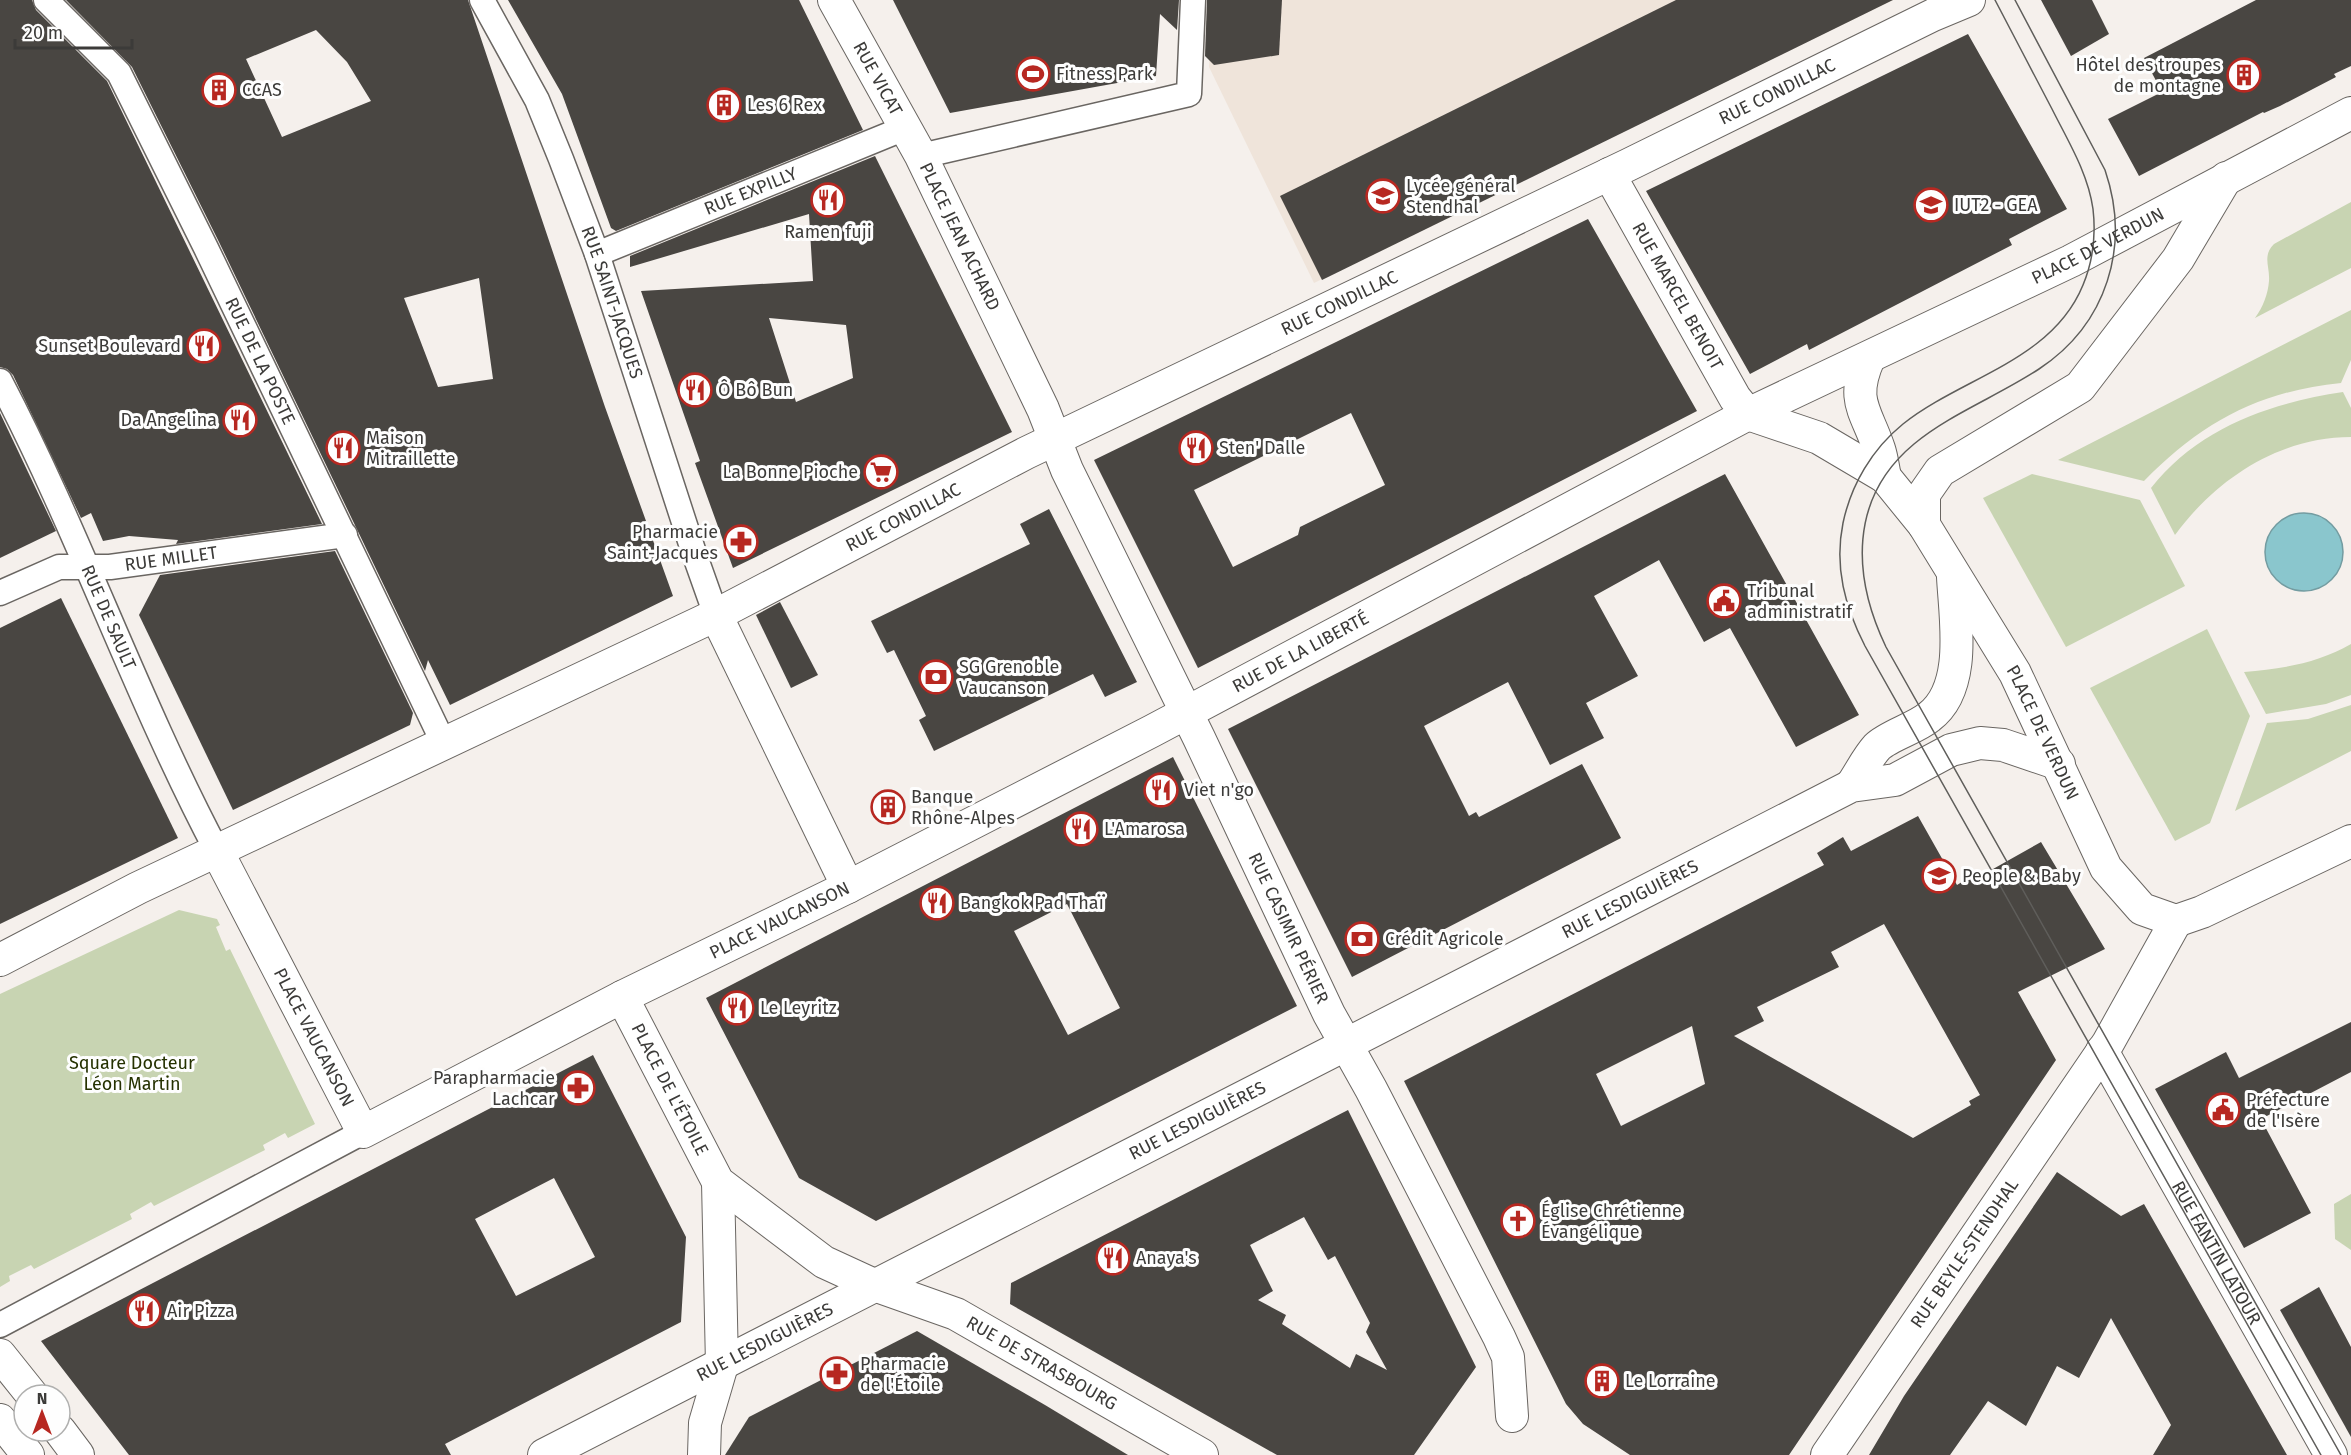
<svg xmlns="http://www.w3.org/2000/svg" width="2351" height="1455" viewBox="0 0 2351 1455" font-family="'Fira Sans',sans-serif">
<style>
.built{fill:#efe4da}
.green{fill:#c8d4b2}
.water{fill:#8ac6cd;stroke:#739ca1;stroke-width:1.5}
.building{fill:#494642;fill-rule:evenodd}
.lines{fill:none;stroke-linecap:round;stroke-linejoin:round}
.pedestrian-casing{stroke:#6a6662;stroke-width:27}
.minor-casing{stroke:#6a6662;stroke-width:34}
.pedestrian{stroke:#fff;stroke-width:24}
.minor{stroke:#fff;stroke-width:32}
.tram{stroke:#5f5e5b;stroke-width:1.5}
.labels{text-anchor:middle;dominant-baseline:central;stroke-width:6;stroke-linejoin:round;paint-order:stroke}
.poi-label{font-size:18px;fill:#3c3b39;stroke:#fefefe;text-anchor:start}
.street-label{font-size:18px;fill:#3c3b39;stroke:#fefefe}
.park-label{font-size:18px;fill:#253100;stroke:#fefefe}
</style>
<rect width="100%" height="100%" fill="#f5f0ec"/>
<!-- built -->
<polygon class="built" points="1213,0 1893,0 1314,283 1209,67"/>
<!-- green -->
<g class="green">
<path d="M2351,202V268L2255,318C2263,307 2268,294 2269,281C2270,266 2262,256 2274,244Z"/>
<path d="M2351,310V360L2341,383C2259,391 2201,423 2144,481L2058,460Z"/>
<path d="M2343,392L2351,408V437C2279,437 2216,479 2175,535L2151,488C2198,428 2270,403 2343,392Z"/>
<polygon points="2032,474 2140,500 2185,586 2066,647 1983,498"/>
<polygon points="2207,629 2250,716 2210,823 2175,841 2090,688"/>
<path d="M2351,644V695L2326,704L2266,714L2244,672C2282,669 2318,663 2351,644Z"/>
<polygon points="2351,705 2351,751 2235,811 2267,723 2308,719"/>
<polygon points="179,910 217,919 220,925 216,927 226,951 230,949 315,1124 288,1138 285,1133 263,1145 265,1150 154,1206 151,1202 130,1214 132,1219 34,1269 31,1265 9,1276 10,1281 0,1287 0,994"/>
<polygon points="2351,1194 2351,1250 2335,1239 2334,1204"/>
</g>
<!-- water -->
<circle class="water" cx="2304" cy="552" r="39"/>
<!-- building -->
<g class="building">
<polygon points="0,0 32,0 36,10 107,81 322,524 176,544 178,540 129,536 103,541 91,513 81,518 13,375 7,369 0,367"/>
<path d="M66,0H468L605,407L673,596L450,705L428,660L425,671L219,242L132,67ZM316,30L347,62L371,101L282,137L246,59ZM479,278L493,379L438,387L404,298Z"/>
<polygon points="508,0 799,0 863,130 616,231 611,228 562,94"/>
<polygon points="893,0 1179,0 1177,30 1160,14 1156,76 950,113"/>
<polygon points="1207,0 1282,0 1279,55 1214,65 1205,56"/>
<polygon points="1676,0 1893,0 1322,280 1280,196"/>
<polygon points="2041,0 2092,0 2109,34 2071,56"/>
<polygon points="2256,0 2351,0 2351,66 2334,74 2336,77 2280,106 2264,113 2263,112 2139,176 2108,119 2162,92 2144,58"/>
<polygon points="1968,34 2067,209 2009,239 2012,245 1809,350 1807,344 1750,374 1646,191"/>
<path d="M875,156L1012,432L733,568L695,463L700,461L641,291L813,281L809,214L630,267V256ZM769,318L846,325L853,378L796,402Z"/>
<path d="M1588,219L1697,411L1198,668L1094,460ZM1351,413L1385,485L1300,527L1298,535L1233,567L1194,490Z"/>
<polygon points="0,413 56,531 0,558"/>
<polygon points="1725,474 1859,715 1796,747 1730,628 1704,642 1659,560 1594,596 1638,676 1586,703 1604,738 1550,765 1508,682 1424,726 1469,816 1476,812 1479,817 1582,764 1621,838 1352,977 1228,729"/>
<polygon points="1049,509 1137,682 1105,697 1093,674 934,751 919,720 926,716 894,650 887,653 871,621 1030,544 1020,524"/>
<polygon points="335,551 413,713 410,725 233,810 139,615 160,575"/>
<polygon points="61,598 178,838 0,924 0,628"/>
<polygon points="780,602 818,675 791,688 756,615"/>
<path d="M1173,757L1297,1006L876,1221L799,1178L706,998ZM1067,904L1120,1008L1068,1035L1014,931Z"/>
<path d="M1918,816L1957,885L1975,874L1977,878L2041,842L2105,949L2018,992L2056,1060L1789,1455H1630L1583,1424L1566,1404L1404,1081L1824,865L1817,853L1843,837L1851,851ZM1884,924L1980,1095L1969,1101L1971,1105L1913,1138L1734,1036L1764,1021L1757,1007L1839,967L1831,952ZM1692,1026L1705,1084L1621,1126L1596,1074Z"/>
<polygon points="2351,1022 2351,1072 2261,1119 2311,1213 2244,1248 2155,1089 2226,1052 2239,1078"/>
<path d="M593,1055L686,1237L681,1322L445,1444L451,1455H129L41,1341ZM554,1178L595,1257L516,1296L475,1219Z"/>
<path d="M1348,1110L1476,1367L1414,1455H1277L1010,1304L1011,1283ZM1304,1217L1328,1260L1335,1256L1370,1323L1366,1332L1387,1370L1356,1354L1350,1368L1282,1324L1286,1315L1258,1300L1273,1291L1250,1245Z"/>
<polygon points="2057,1172 2121,1216 2144,1204 2287,1455 2153,1455 2171,1425 2111,1318 2079,1378 2057,1366 2026,1426 1988,1401 1950,1455 1869,1455 1904,1396"/>
<polygon points="2319,1287 2351,1347 2351,1437 2280,1310"/>
<polygon points="917,1331 1045,1405 1128,1455 725,1455 749,1417"/>
</g>
<g class="lines">
<defs>
<g id="pedestrian">
<path id="s1" d="M46,0L119,73L206,248L444,744"/>
<path id="s2" d="M482,0L537,100L561,159L597,254L694,553L716,615"/>
<polyline points="921,156 1189,94 1193,0"/>
<path id="s3" d="M597,254L905,128"/>
<path id="s4" d="M0,381C80,534 136,698 217,851"/>
<path id="s5" d="M0,593L59,567H110L345,535"/>
<polyline points="0,1325 363,1132"/>
</g>
<g id="minor">
<path id="s6" d="M834,0L921,156L1043,409L1067,470L1199,738L1329,1014L1371,1089L1499,1337L1508,1357L1512,1416"/>
<path id="s7" d="M1609,174L1735,398L1748,414"/>
<path id="s8" d="M2226,178L2178,259L2080,387L1940,471L1924,494V525L2015,673L2106,868L2142,909L2176,921L2202,912L2351,841"/>
<path d="M1869,358C1850,401 1866,410 1879,449C1882,458 1883,468 1885,477"/>
<polyline points="1748,414 1819,438 1885,477 1924,525"/>
<polyline points="716,615 848,887"/>
<path d="M1851,786C1860,773 1867,758 1877,747C1888,736 1916,728 1929,717C1968,688 1955,618 1953,577"/>
<path id="s9" d="M217,851L363,1132L622,997L848,887L1152,731L1748,414L2071,261L2351,113"/>
<path id="s10" d="M0,960L138,888L716,615L1026,453L1628,165L1933,15L1969,0"/>
<path id="s11" d="M622,997L718,1182L824,1262L874,1285L956,1314L1202,1455"/>
<path id="s12" d="M2102,1051L2331,1455"/>
<polyline points="0,1355 32,1395"/>
<polyline points="0,1420 28,1455"/>
<polyline points="60,1431 78,1455"/>
<path id="s13" d="M544,1455L1851,786L1895,780L1951,750L1980,743L2003,745L2059,764"/>
<polyline points="704,1455 705,1423 722,1365 718,1182"/>
<path id="s14" d="M1827,1455L2108,1043L2176,921"/>
</g>
</defs>
<!-- pedestrian casing -->
<use href="#pedestrian" class="pedestrian-casing"/>
<!-- minor casing -->
<use href="#minor" class="minor-casing"/>
<!-- pedestrian -->
<use href="#pedestrian" class="pedestrian"/>
<!-- minor -->
<use href="#minor" class="minor"/>
<!-- tram -->
<g class="tram">
<path d="M1995,0C2014,36 2033,73 2052,109C2068,141 2088,173 2093,209C2096,235 2093,261 2083,285C2052,361 1962,377 1903,424C1872,449 1851,485 1843,523C1834,567 1845,607 1865,646L2321,1455"/>
<path d="M2015,0L2105,170C2131,246 2107,324 2039,369C2000,395 1950,414 1914,444C1849,498 1852,576 1886,647L2341,1455"/>
</g>
</g>
<!-- icons -->
<defs>
<symbol id="stadium-ring" viewBox="-11 -11 22 22"><circle r="9.5" fill="#fefefe" stroke="#b72821" stroke-width="1.5"/><path d="M0-5a6.5 5 0 1 0 0 10a6.5 5 0 1 0 0-10ZM-3.5-1.8h7v3.6h-7Z" fill="#b72821"/></symbol>
<symbol id="building-ring" viewBox="-11 -11 22 22"><circle r="9.5" fill="#fefefe" stroke="#b72821" stroke-width="1.5"/><path d="M-4-6H4V6H1V3H-1V6H-4ZM-2.5-4.3h1.7v1.8h-1.7ZM.8-4.3h1.7v1.8H.8ZM-2.5-1h1.7V.8h-1.7ZM.8-1h1.7V.8H.8Z" fill="#b72821"/></symbol>
<symbol id="school-ring" viewBox="-11 -11 22 22"><circle r="9.5" fill="#fefefe" stroke="#b72821" stroke-width="1.5"/><path d="M0-5L7-2L0 1L-7-2ZM-4 1L0 2.5L4 1V4Q0 6-4 4Z" fill="#b72821"/></symbol>
<symbol id="restaurant-ring" viewBox="-11 -11 22 22"><circle r="9.5" fill="#fefefe" stroke="#b72821" stroke-width="1.5"/><path d="M-5-6h1v4h1v-4h1v4h1v-4h1v5L-1.5 .5V6h-2V.5L-5-1ZM5-6V6H3V1.5H1.5Q1.5-4 5-6Z" fill="#b72821"/></symbol>
<symbol id="university-ring" viewBox="-11 -11 22 22"><circle r="9.5" fill="#fefefe" stroke="#b72821" stroke-width="1.5"/><path d="M0-5L7-2L0 1L-7-2ZM-4 1L0 2.5L4 1V4Q0 6-4 4Z" fill="#b72821"/></symbol>
<symbol id="supermarket-ring" viewBox="-11 -11 22 22"><circle r="9.5" fill="#fefefe" stroke="#b72821" stroke-width="1.5"/><path d="M-6-5.5h2.5l.6 2H6L4.5 2H-2.5L-4.4-4H-6ZM-1.5 3.2a1.3 1.3 0 1 0 .1 0ZM3 3.2a1.3 1.3 0 1 0 .1 0Z" fill="#b72821"/></symbol>
<symbol id="pharmacy-ring" viewBox="-11 -11 22 22"><circle r="9.5" fill="#fefefe" stroke="#b72821" stroke-width="1.5"/><path d="M-2-6h4v4h4v4h-4v4h-4v-4h-4v-4h4Z" fill="#b72821"/></symbol>
<symbol id="civic-ring" viewBox="-11 -11 22 22"><circle r="9.5" fill="#fefefe" stroke="#b72821" stroke-width="1.5"/><path d="M-.6-6.5H3V-4.5H.6V-3L4-1V1h2V6H-6V1h2V-1L-.6-3ZM-1.2 2.5V6h2.4V2.5Z" fill="#b72821"/></symbol>
<symbol id="bank-ring" viewBox="-11 -11 22 22"><circle r="9.5" fill="#fefefe" stroke="#b72821" stroke-width="1.5"/><path d="M-6-4H6V4H-6ZM0-2.3a2.3 2.3 0 1 0 0 4.6a2.3 2.3 0 1 0 0-4.6Z" fill="#b72821"/></symbol>
<symbol id="church-ring" viewBox="-11 -11 22 22"><circle r="9.5" fill="#fefefe" stroke="#b72821" stroke-width="1.5"/><path d="M-1.2-6h2.4v3.5h3.3v2.4h-3.3V6h-2.4V-.1h-3.3v-2.4h3.3Z" fill="#b72821"/></symbol>
</defs>
<g fill-rule="evenodd">
<use href="#stadium-ring" x="1014" y="55" width="38" height="38"/>
<use href="#building-ring" x="2225" y="56" width="38" height="38"/>
<use href="#building-ring" x="200" y="71" width="38" height="38"/>
<use href="#building-ring" x="705" y="86" width="38" height="38"/>
<use href="#school-ring" x="1364" y="177" width="38" height="38"/>
<use href="#restaurant-ring" x="809" y="181" width="38" height="38"/>
<use href="#university-ring" x="1912" y="186" width="38" height="38"/>
<use href="#restaurant-ring" x="185" y="327" width="38" height="38"/>
<use href="#restaurant-ring" x="676" y="371" width="38" height="38"/>
<use href="#restaurant-ring" x="221" y="401" width="38" height="38"/>
<use href="#restaurant-ring" x="324" y="429" width="38" height="38"/>
<use href="#restaurant-ring" x="1177" y="429" width="38" height="38"/>
<use href="#supermarket-ring" x="862" y="453" width="38" height="38"/>
<use href="#pharmacy-ring" x="722" y="523" width="38" height="38"/>
<use href="#civic-ring" x="1705" y="582" width="38" height="38"/>
<use href="#bank-ring" x="917" y="658" width="38" height="38"/>
<use href="#restaurant-ring" x="1142" y="771" width="38" height="38"/>
<use href="#building-ring" x="869" y="788" width="38" height="38"/>
<use href="#restaurant-ring" x="1062" y="810" width="38" height="38"/>
<use href="#school-ring" x="1920" y="857" width="38" height="38"/>
<use href="#restaurant-ring" x="918" y="884" width="38" height="38"/>
<use href="#bank-ring" x="1343" y="920" width="38" height="38"/>
<use href="#restaurant-ring" x="718" y="989" width="38" height="38"/>
<use href="#pharmacy-ring" x="559" y="1069" width="38" height="38"/>
<use href="#civic-ring" x="2204" y="1091" width="38" height="38"/>
<use href="#church-ring" x="1499" y="1202" width="38" height="38"/>
<use href="#restaurant-ring" x="1094" y="1239" width="38" height="38"/>
<use href="#restaurant-ring" x="125" y="1292" width="38" height="38"/>
<use href="#pharmacy-ring" x="818" y="1355" width="38" height="38"/>
<use href="#building-ring" x="1583" y="1362" width="38" height="38"/>
</g>
<g class="labels">
<!-- poi labels -->
<g class="poi-label">
<text x="2221" y="65" text-anchor="end">Hôtel des troupes<tspan x="2221" dy="21">de montagne</tspan></text>
<text x="1056" y="74">Fitness Park</text>
<text x="242" y="90">CCAS</text>
<text x="747" y="105">Les 6 Rex</text>
<text x="1406" y="186">Lycée général<tspan x="1406" dy="21">Stendhal</tspan></text>
<text x="1954" y="205">IUT2 - GEA</text>
<text x="828" y="232" text-anchor="middle">Ramen fuji</text>
<text x="181" y="346" text-anchor="end">Sunset Boulevard</text>
<text x="718" y="390">Ô Bô Bun</text>
<text x="217" y="420" text-anchor="end">Da Angelina</text>
<text x="366" y="438">Maison<tspan x="366" dy="21">Mitraillette</tspan></text>
<text x="1219" y="448">Sten' Dalle</text>
<text x="858" y="472" text-anchor="end">La Bonne Pioche</text>
<text x="718" y="532" text-anchor="end">Pharmacie<tspan x="718" dy="21">Saint-Jacques</tspan></text>
<text x="1747" y="591">Tribunal<tspan x="1747" dy="21">administratif</tspan></text>
<text x="959" y="667">SG Grenoble<tspan x="959" dy="21">Vaucanson</tspan></text>
<text x="1184" y="790">Viet n'go</text>
<text x="911" y="797">Banque<tspan x="911" dy="21">Rhône-Alpes</tspan></text>
<text x="1104" y="829">L'Amarosa</text>
<text x="1962" y="876">People &amp; Baby</text>
<text x="960" y="903">Bangkok Pad Thaï</text>
<text x="1385" y="939">Crédit Agricole</text>
<text x="760" y="1008">Le Leyritz</text>
<text x="555" y="1078" text-anchor="end">Parapharmacie<tspan x="555" dy="21">Lachcar</tspan></text>
<text x="2246" y="1100">Préfecture<tspan x="2246" dy="21">de l'Isère</tspan></text>
<text x="1541" y="1211">Église Chrétienne<tspan x="1541" dy="21">Évangélique</tspan></text>
<text x="1136" y="1258">Anaya's</text>
<text x="167" y="1311">Air Pizza</text>
<text x="860" y="1364">Pharmacie<tspan x="860" dy="21">de l'Étoile</tspan></text>
<text x="1625" y="1381">Le Lorraine</text>
</g>
<!-- street labels -->
<g class="street-label">
<text stroke="none"><textPath href="#s6" startOffset="90">RUE VICAT</textPath></text>
<text stroke="none"><textPath href="#s10" startOffset="1978">RUE CONDILLAC</textPath></text>
<text stroke="none"><textPath href="#s3" startOffset="166">RUE EXPILLY</textPath></text>
<text stroke="none"><textPath href="#s6" startOffset="268">PLACE JEAN ACHARD</textPath></text>
<text stroke="none"><textPath href="#s9" startOffset="2265">PLACE DE VERDUN</textPath></text>
<text stroke="none"><textPath href="#s7" startOffset="140">RUE MARCEL BENOIT</textPath></text>
<text stroke="none"><textPath href="#s2" startOffset="330">RUE SAINT-JACQUES</textPath></text>
<text stroke="none"><textPath href="#s10" startOffset="1492">RUE CONDILLAC</textPath></text>
<text stroke="none"><textPath href="#s1" startOffset="424">RUE DE LA POSTE</textPath></text>
<text stroke="none"><textPath href="#s10" startOffset="1006">RUE CONDILLAC</textPath></text>
<text stroke="none"><textPath href="#s5" startOffset="177">RUE MILLET</textPath></text>
<text stroke="none"><textPath href="#s4" startOffset="260">RUE DE SAULT</textPath></text>
<text stroke="none"><textPath href="#s9" startOffset="1370">RUE DE LA LIBERTÉ</textPath></text>
<text stroke="none"><textPath href="#s8" startOffset="717">PLACE DE VERDUN</textPath></text>
<text stroke="none"><textPath href="#s13" startOffset="1220">RUE LESDIGUIÈRES</textPath></text>
<text stroke="none"><textPath href="#s9" startOffset="784">PLACE VAUCANSON</textPath></text>
<text stroke="none"><textPath href="#s6" startOffset="1034">RUE CASIMIR PÉRIER</textPath></text>
<text stroke="none"><textPath href="#s9" startOffset="210">PLACE VAUCANSON</textPath></text>
<text stroke="none"><textPath href="#s11" startOffset="104">PLACE DE L'ÉTOILE</textPath></text>
<text stroke="none"><textPath href="#s13" startOffset="734">RUE LESDIGUIÈRES</textPath></text>
<text stroke="none"><textPath href="#s14" startOffset="244">RUE BEYLE-STENDHAL</textPath></text>
<text stroke="none"><textPath href="#s12" startOffset="232">RUE FANTIN LATOUR</textPath></text>
<text stroke="none"><textPath href="#s13" startOffset="248">RUE LESDIGUIÈRES</textPath></text>
<text stroke="none"><textPath href="#s11" startOffset="582">RUE DE STRASBOURG</textPath></text>
</g>
<!-- park labels -->
<g class="park-label">
<text x="132" y="1063">Square Docteur<tspan x="132" dy="21">Léon Martin</tspan></text>
</g>
</g>
<!-- north arrow -->
<g transform="translate(42 1413)"><circle r="28" fill="#fefefe" stroke="#b0b0af" stroke-width="1.5"/>
<path d="M0-4.5L10 22L0 15L-10 22Z" fill="#b72821"/>
<text y="-9" font-size="16" font-weight="bold" text-anchor="middle" fill="#3c3b39">N</text>
</g>
<!-- scale -->
<path d="M15 39v9h117v-9" fill="none" stroke="#3c3b39" stroke-width="3"/>
<text x="24" y="39" font-size="18" fill="#3c3b39" stroke="#fefefe" stroke-width="4.5" paint-order="stroke">20 m</text>
</svg>
